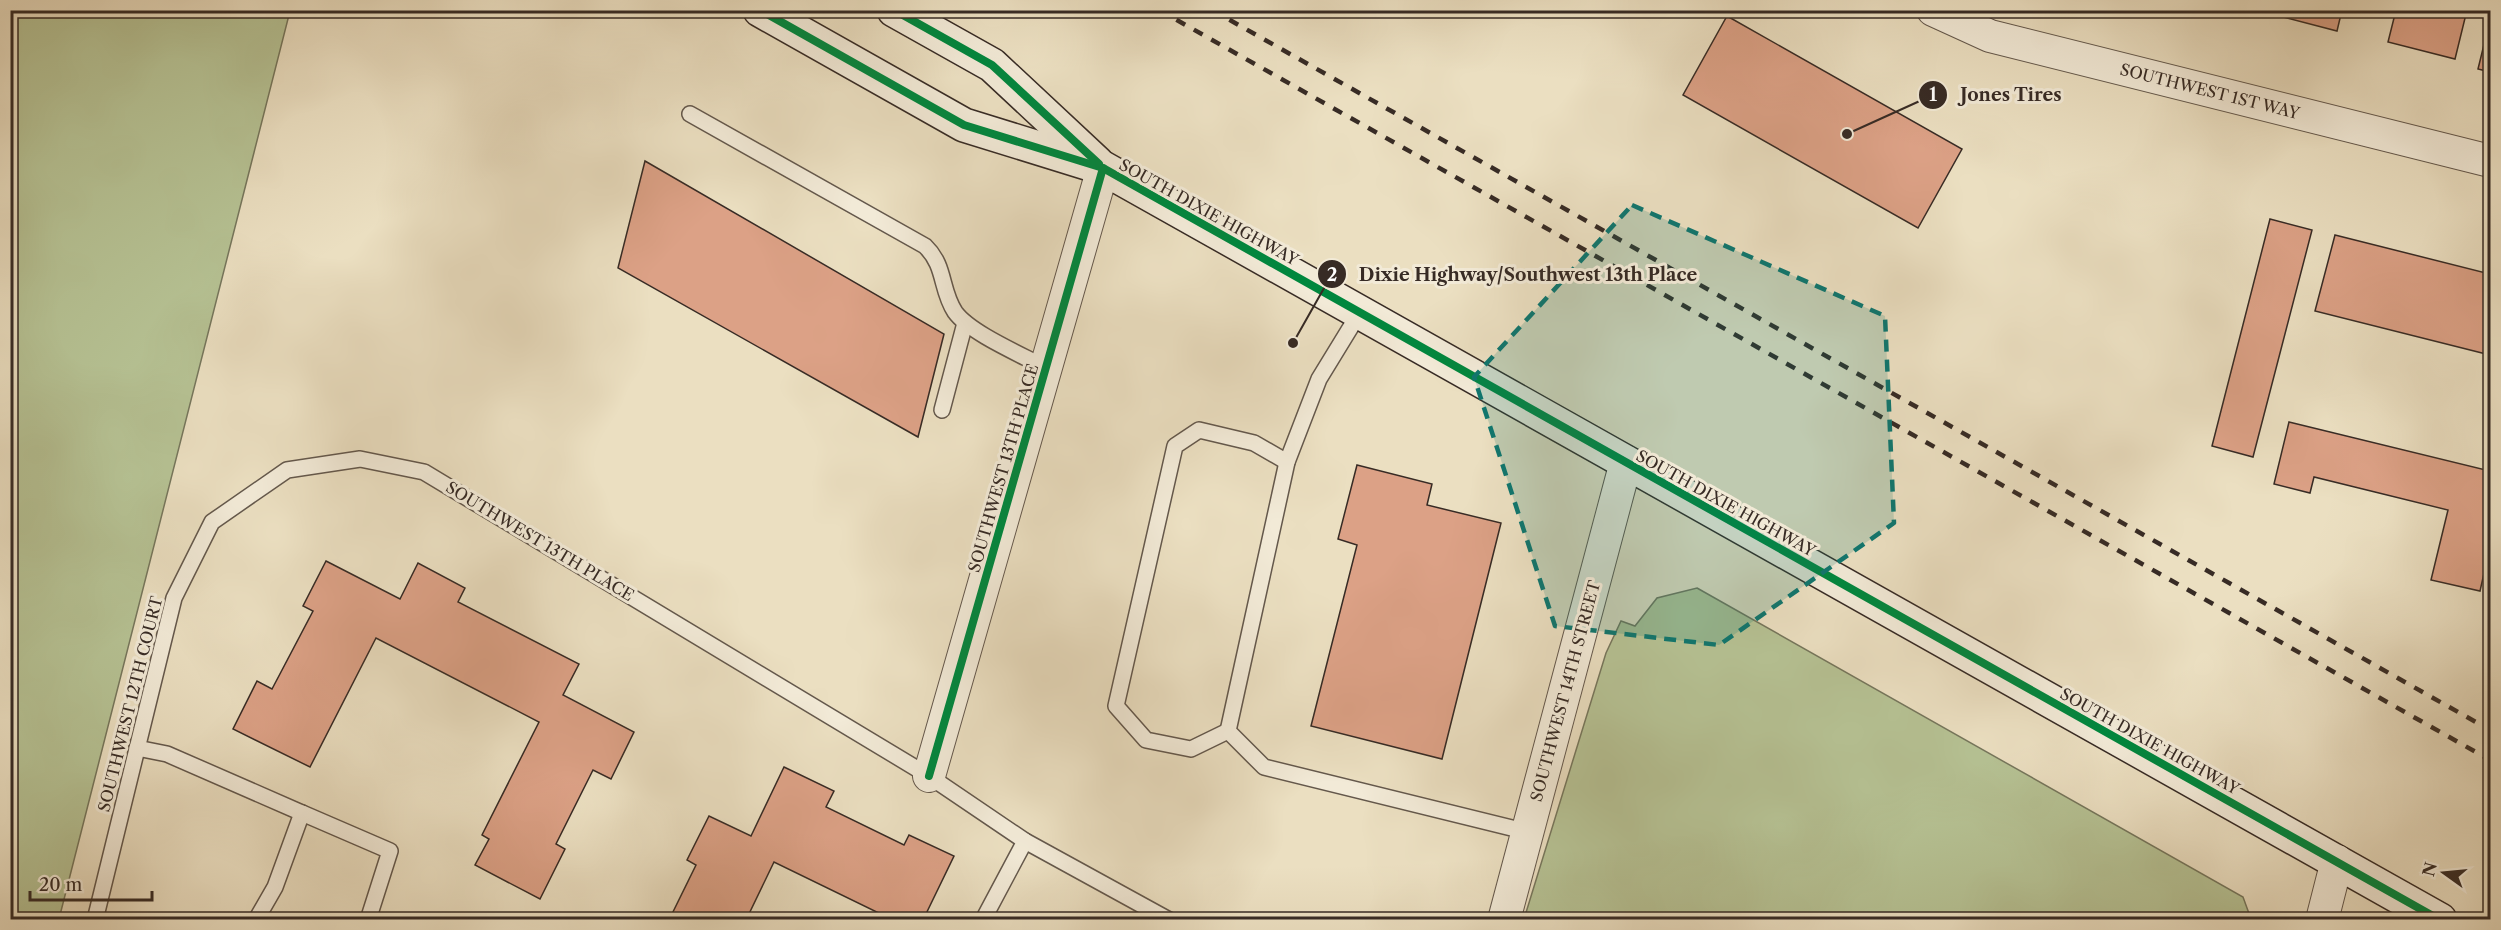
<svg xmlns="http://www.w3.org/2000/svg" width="2501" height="930" viewBox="0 0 2501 930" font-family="'Libre Caslon Text',serif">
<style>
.green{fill:#b6c294;stroke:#76765c;stroke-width:1.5}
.building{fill:#dca186;stroke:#372b25;stroke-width:1.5}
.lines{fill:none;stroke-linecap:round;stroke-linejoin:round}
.lane-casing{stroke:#64584c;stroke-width:18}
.street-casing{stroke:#64584c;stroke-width:34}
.secondary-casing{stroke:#372b25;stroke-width:36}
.lane{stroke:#f2ead7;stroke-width:15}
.street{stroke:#f2ead7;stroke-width:32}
.secondary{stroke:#f2ead7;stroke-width:33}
.rail{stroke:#372b25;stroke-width:4.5;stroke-dasharray:10 10;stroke-linecap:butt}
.cycleway-casing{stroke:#f2ead7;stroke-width:11}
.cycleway{stroke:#00873e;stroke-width:8}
.marked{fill:#0f766e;fill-opacity:0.2;stroke:#0f766e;stroke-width:4.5;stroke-dasharray:12 8;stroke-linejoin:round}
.labels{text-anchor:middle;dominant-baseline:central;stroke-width:6;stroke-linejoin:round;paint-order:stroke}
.street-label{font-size:16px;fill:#372b25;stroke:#f2ead7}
.leader{fill:none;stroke:#372b25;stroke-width:2}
.callout-dot{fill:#372b25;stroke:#f2ead7;stroke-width:2}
.mark-label{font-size:18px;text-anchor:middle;font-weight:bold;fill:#fff}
.callout-label{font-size:18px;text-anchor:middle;font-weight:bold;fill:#372b25;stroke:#f2ead7;stroke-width:6;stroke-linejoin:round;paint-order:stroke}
</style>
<rect width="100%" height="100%" fill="#ebdfc1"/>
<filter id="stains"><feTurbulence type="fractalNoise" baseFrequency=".00333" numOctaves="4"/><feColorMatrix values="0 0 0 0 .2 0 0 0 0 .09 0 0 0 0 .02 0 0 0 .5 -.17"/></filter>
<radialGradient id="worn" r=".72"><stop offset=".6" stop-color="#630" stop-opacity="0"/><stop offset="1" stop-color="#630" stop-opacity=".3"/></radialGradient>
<!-- green -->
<g class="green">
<polygon points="10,11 290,11 59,919 11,919"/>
<polygon points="1697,588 2243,897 2251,919 1524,919 1606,653 1621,621 1635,626 1657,598"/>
</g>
<!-- building -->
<g class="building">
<polygon points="2269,10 2342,10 2337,31 2268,13"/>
<polygon points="2396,10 2467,10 2455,59 2388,42"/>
<polygon points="1727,16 1962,149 1918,228 1683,95"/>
<polygon points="2490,20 2490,72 2478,69"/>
<polygon points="645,161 944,334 918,437 618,268"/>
<polygon points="2270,219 2312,230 2253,457 2212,446"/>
<polygon points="2335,235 2490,274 2490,355 2315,311"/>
<polygon points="2289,422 2490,471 2490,547 2480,591 2431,580 2448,510 2314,477 2310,493 2274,484"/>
<polygon points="1357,465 1432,484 1427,505 1501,523 1442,759 1311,726 1357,545 1338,539"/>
<polygon points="326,561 400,599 418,563 465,588 458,602 579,664 563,695 634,732 611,779 593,770 556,844 565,849 540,899 475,865 489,839 482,835 539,722 376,638 310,767 233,729 257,681 272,689 313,611 303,606"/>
<polygon points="784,767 834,791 826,807 904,845 909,835 954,856 923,920 904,920 893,914 891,919 774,862 746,920 669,920 696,865 687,860 709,816 751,836"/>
</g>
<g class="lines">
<defs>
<g id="lane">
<path d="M690,114L925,246C946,266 940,289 955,312C970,333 1022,355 1046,368"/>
<polyline points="1360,312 1319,379 1287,462 1228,731 1264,767 1528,832"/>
<polyline points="942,410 965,323"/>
<polyline points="1228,731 1191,749 1146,740 1116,706 1175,446 1199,430 1254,443 1287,462"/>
<polyline points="137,748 167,754 302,813"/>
<polyline points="95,920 174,598 212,522 287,470 360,459 424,472 929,776 1025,841 1169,920"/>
<polyline points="256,920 275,887 302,813 390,851 368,920"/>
<polyline points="983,920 1025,841"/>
</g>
<g id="street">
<polyline points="1933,10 1990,36 2490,161"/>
<polyline points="929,776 1103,168"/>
<polyline points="1504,920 1626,462"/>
<polyline points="2322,920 2337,861"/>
</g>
<g id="secondary">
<polyline points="760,10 964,125 1103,168 2440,920"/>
<polyline points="894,10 992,65 1097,163"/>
</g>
</defs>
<!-- lane casing -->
<use href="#lane" class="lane-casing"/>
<!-- street casing -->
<use href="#street" class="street-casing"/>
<!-- secondary casing -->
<use href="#secondary" class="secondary-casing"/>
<!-- lane -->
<use href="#lane" class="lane"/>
<!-- street -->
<use href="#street" class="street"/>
<!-- secondary -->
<use href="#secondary" class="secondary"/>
<!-- rail -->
<g class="rail">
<polyline points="1159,10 2490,760"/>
<polyline points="1212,10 2490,730"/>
</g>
<defs>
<g id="cycleway">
<polyline points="760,10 964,125 1103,168 2440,920"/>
<polyline points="894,10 992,65 1099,164"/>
<polyline points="929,776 1103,168"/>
</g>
</defs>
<!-- cycleway casing -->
<use href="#cycleway" class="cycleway-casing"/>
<!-- cycleway -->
<use href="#cycleway" class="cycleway"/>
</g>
<!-- marked area -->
<path class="marked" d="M1632,205L1885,316L1894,523L1719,645L1555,626L1474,377Z"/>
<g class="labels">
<!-- street labels -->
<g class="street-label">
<text transform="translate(2210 91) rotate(14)">SOUTHWEST 1ST WAY</text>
<text transform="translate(1209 212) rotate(29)">SOUTH DIXIE HIGHWAY</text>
<text transform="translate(1003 468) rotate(-74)">SOUTHWEST 13TH PLACE</text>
<text transform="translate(1726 503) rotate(29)">SOUTH DIXIE HIGHWAY</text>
<text transform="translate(540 541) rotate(31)">SOUTHWEST 13TH PLACE</text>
<text transform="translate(1565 691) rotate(-75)">SOUTHWEST 14TH STREET</text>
<text transform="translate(130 704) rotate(-76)">SOUTHWEST 12TH COURT</text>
<text transform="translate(2150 741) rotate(29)">SOUTH DIXIE HIGHWAY</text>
</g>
</g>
<!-- callouts -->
<path class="leader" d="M1847 134L1933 95M1293 343L1332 274"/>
<g class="callout-dot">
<circle cx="1847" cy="134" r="6"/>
<circle cx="1293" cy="343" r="6"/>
<circle cx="1933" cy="95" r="15"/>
<circle cx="1332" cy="274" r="15"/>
</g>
<g class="mark-label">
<text x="1933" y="101">1</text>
<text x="1332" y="281">2</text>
</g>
<g class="callout-label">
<text x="2011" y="101">Jones Tires</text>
<text x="1528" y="281">Dixie Highway/Southwest 13th Place</text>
</g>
<!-- margin -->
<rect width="2501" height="930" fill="none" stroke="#ebdfc1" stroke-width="36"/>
<rect x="12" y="12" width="2477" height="906" fill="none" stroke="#372b25" stroke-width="3"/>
<rect x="18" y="18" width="2465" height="894" fill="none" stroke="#372b25" stroke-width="1.5"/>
<!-- north arrow -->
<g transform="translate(2444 873) rotate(285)" stroke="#f2ead7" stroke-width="4.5" paint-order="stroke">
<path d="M0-4.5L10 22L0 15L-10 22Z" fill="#372b25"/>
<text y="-9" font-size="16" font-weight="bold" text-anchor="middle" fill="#372b25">N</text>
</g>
<!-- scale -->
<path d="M30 891v9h122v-9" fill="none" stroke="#372b25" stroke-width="3"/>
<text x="39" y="891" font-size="18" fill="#372b25" stroke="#f2ead7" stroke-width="4.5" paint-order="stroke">20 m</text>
<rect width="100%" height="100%" filter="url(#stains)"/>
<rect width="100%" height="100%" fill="url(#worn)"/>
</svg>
